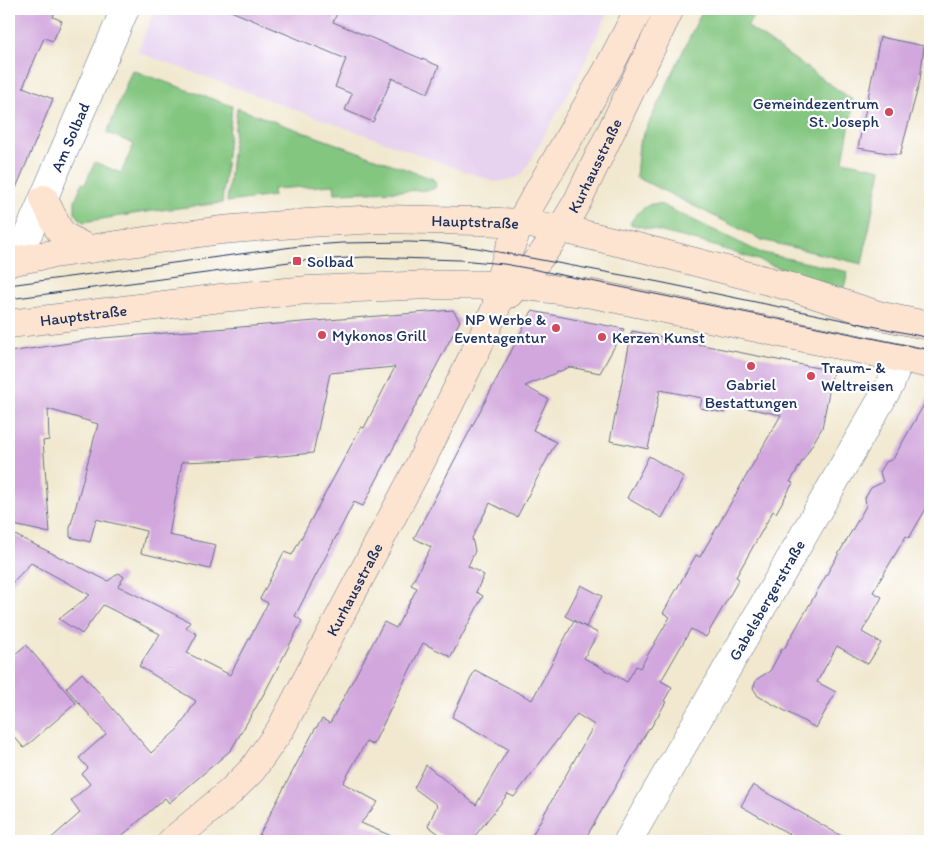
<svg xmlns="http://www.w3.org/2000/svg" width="939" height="850" viewBox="0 0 939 850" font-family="Itim,sans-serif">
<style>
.built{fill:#e7d2ef}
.green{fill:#83c680;stroke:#4f7a6f}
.building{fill:#d2a7dd}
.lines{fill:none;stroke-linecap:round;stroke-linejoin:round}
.street-casing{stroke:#667086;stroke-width:29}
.secondary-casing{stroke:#667086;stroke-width:29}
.street{stroke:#fff;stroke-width:28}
.secondary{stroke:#fde4d1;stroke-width:28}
.tram{stroke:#1b2f5e;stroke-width:1}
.poi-dot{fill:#d1495b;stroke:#fff;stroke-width:2}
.labels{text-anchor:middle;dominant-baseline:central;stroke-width:4.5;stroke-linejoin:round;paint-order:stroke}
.poi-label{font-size:16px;fill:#1b2f5e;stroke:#fff;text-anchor:start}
.street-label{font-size:16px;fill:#1b2f5e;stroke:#fff}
</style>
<rect width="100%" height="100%" fill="#fff"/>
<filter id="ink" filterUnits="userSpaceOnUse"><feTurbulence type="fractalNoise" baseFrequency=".02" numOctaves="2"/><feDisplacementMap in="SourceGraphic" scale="10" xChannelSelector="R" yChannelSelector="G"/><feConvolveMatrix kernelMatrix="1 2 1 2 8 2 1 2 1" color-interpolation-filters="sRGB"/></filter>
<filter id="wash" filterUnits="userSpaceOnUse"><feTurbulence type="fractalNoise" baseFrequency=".0096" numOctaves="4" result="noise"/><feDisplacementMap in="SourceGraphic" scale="20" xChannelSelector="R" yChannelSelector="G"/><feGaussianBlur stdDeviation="1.12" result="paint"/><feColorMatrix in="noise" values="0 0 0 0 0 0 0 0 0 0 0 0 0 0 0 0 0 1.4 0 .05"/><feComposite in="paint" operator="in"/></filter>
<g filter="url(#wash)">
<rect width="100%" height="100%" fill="#f1e8cf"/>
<!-- built -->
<polygon class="built" points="155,9 610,9 577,78 523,173 516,178 495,182 137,52"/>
<!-- green -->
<g class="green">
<polygon points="703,9 759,9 747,26 854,101 843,161 881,169 862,264 762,240 636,177 639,144"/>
<polygon points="132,70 232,106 222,203 152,211 83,222 75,213 75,201 82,183 85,184 95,162 121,173 134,144 107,133"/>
<polygon points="237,108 433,179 436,183 435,188 430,190 335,193 334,185 273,189 274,196 227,202"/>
<path d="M651,204H660L759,252L848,272L843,291L755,259L698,241L630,224C635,214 641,209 651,204Z"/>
</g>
<g id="blocks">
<!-- building -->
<g class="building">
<polygon points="9,9 56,9 53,17 62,21 53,41 44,38 23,87 53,99 9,205"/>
<polygon points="226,9 339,9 333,22 439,66 428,93 392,78 373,122 345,110 352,94 335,87 346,59"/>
<polygon points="880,37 924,46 920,80 900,155 858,148"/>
<polygon points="453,310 460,321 363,506 354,502 295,616 302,621 266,690 231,750 169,803 165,798 116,841 48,841 80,813 71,801 90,784 82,774 88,768 79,758 106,734 66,688 82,673 151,753 178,729 196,701 139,666 160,634 103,605 82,634 59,619 90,595 31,563 9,586 9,532 108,581 119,573 124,577 118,586 190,622 186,628 197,634 187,653 230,675 268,603 260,599 284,552 292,555 361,427 364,428 395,367 330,373 313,453 238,460 182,462 169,535 216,545 210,569 141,553 146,531 96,519 90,542 70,537 70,528 98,424 48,409 49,440 43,441 50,533 9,524 9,352 103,338"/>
<polygon points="532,311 624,329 600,373 570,367 525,386 548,399 533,430 556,442 517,517 490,503 472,538 475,551 468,566 484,575 476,592 483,596 451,657 423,643 373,745 366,742 343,783 378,802 361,823 403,841 256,841 316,727 317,727 322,719 330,723 384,622 396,628 417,588 411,585 431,547 414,538"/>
<polygon points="632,331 833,371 822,428 790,482 793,483 776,513 773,511 736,577 739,579 706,637 691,629 661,681 672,687 664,701 666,702 650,729 649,728 584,841 529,841 594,725 577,714 514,797 508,794 471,841 449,841 428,826 437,805 414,788 426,765 476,805 508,749 452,717 475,670 532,700 574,621 598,633 584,658 627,682 636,666 640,668 670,617 663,613 696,555 700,557 781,415 727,404 725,413 700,408 702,398 660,390 648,449 610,441"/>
<polygon points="930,394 930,502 909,538 906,536 873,592 882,597 862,632 881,643 868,664 837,646 817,682 836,692 816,728 758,696 753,688 757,679 770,671 782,649 784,649 866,506 865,498 871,488 883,482 880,472 886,462 893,459"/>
<polygon points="649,456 684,477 662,518 627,498"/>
<polygon points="581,585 602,596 586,627 565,616"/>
<polygon points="26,645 76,703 24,748 9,731 9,659"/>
<polygon points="753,785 850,841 801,841 741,806"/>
</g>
</g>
</g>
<g filter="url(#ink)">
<use href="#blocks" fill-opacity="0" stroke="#667086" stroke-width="1"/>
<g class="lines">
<defs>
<g id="street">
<path id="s1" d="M10,262L29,232L125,9"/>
<path id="s2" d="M628,841L891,383L900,358"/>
</g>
<g id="secondary">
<polyline points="44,199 58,228 64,236 88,249"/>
<path id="s3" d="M9,262L40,256L221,230L307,223L379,219L479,221L520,223L562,229L638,247L791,287L882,316L930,326"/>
<path id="s4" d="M509,294C535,265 558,236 577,202L670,9"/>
<path id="s5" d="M9,324L221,298L308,290L431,285H517L593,294L930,364"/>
<path id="s6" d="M172,841L230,792L252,770L280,730L420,464L480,342L496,308L498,285L508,253L520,223L607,71L639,9"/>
</g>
</defs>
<!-- street casing -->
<use href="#street" class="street-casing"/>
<!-- secondary casing -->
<use href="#secondary" class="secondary-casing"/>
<!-- street -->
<use href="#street" class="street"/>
<!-- secondary -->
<use href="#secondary" class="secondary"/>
<!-- tram -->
<g class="tram">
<polyline points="9,285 300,246 342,243 409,242 437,243 477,248 659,282 930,338"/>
<polyline points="9,299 297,261 366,257 460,260 504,264 532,269 930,350"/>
</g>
</g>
</g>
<!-- markers -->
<g class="poi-dot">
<circle cx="889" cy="112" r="5"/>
<rect x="292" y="256" width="10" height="10" rx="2.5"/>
<circle cx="556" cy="328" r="5"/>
<circle cx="322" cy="335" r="5"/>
<circle cx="602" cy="337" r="5"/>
<circle cx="751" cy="366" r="5"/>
<circle cx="811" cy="376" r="5"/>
</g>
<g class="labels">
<!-- poi labels -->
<g class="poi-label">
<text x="879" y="103" text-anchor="end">Gemeindezentrum<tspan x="879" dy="18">St. Joseph</tspan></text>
<text x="307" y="261">Solbad</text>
<text x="546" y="319" text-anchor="end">NP Werbe &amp;<tspan x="546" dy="18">Eventagentur</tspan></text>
<text x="332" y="335">Mykonos Grill</text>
<text x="612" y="337">Kerzen Kunst</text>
<text x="821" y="367">Traum- &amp;<tspan x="821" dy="18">Weltreisen</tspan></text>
<text x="751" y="384" text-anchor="middle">Gabriel<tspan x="751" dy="18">Bestattungen</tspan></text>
</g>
<!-- street labels -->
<g class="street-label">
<text stroke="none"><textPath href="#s1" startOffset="139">Am Solbad</textPath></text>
<text stroke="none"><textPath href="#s4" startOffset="155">Kurhausstraße</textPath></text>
<text stroke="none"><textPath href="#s3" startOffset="469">Hauptstraße</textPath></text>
<text stroke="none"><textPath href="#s5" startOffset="75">Hauptstraße</textPath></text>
<text stroke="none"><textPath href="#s6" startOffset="315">Kurhausstraße</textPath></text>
<text stroke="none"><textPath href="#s2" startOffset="278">Gabelsbergerstraße</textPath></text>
</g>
</g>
<!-- margin -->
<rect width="939" height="850" fill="none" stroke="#fff" stroke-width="30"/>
</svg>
